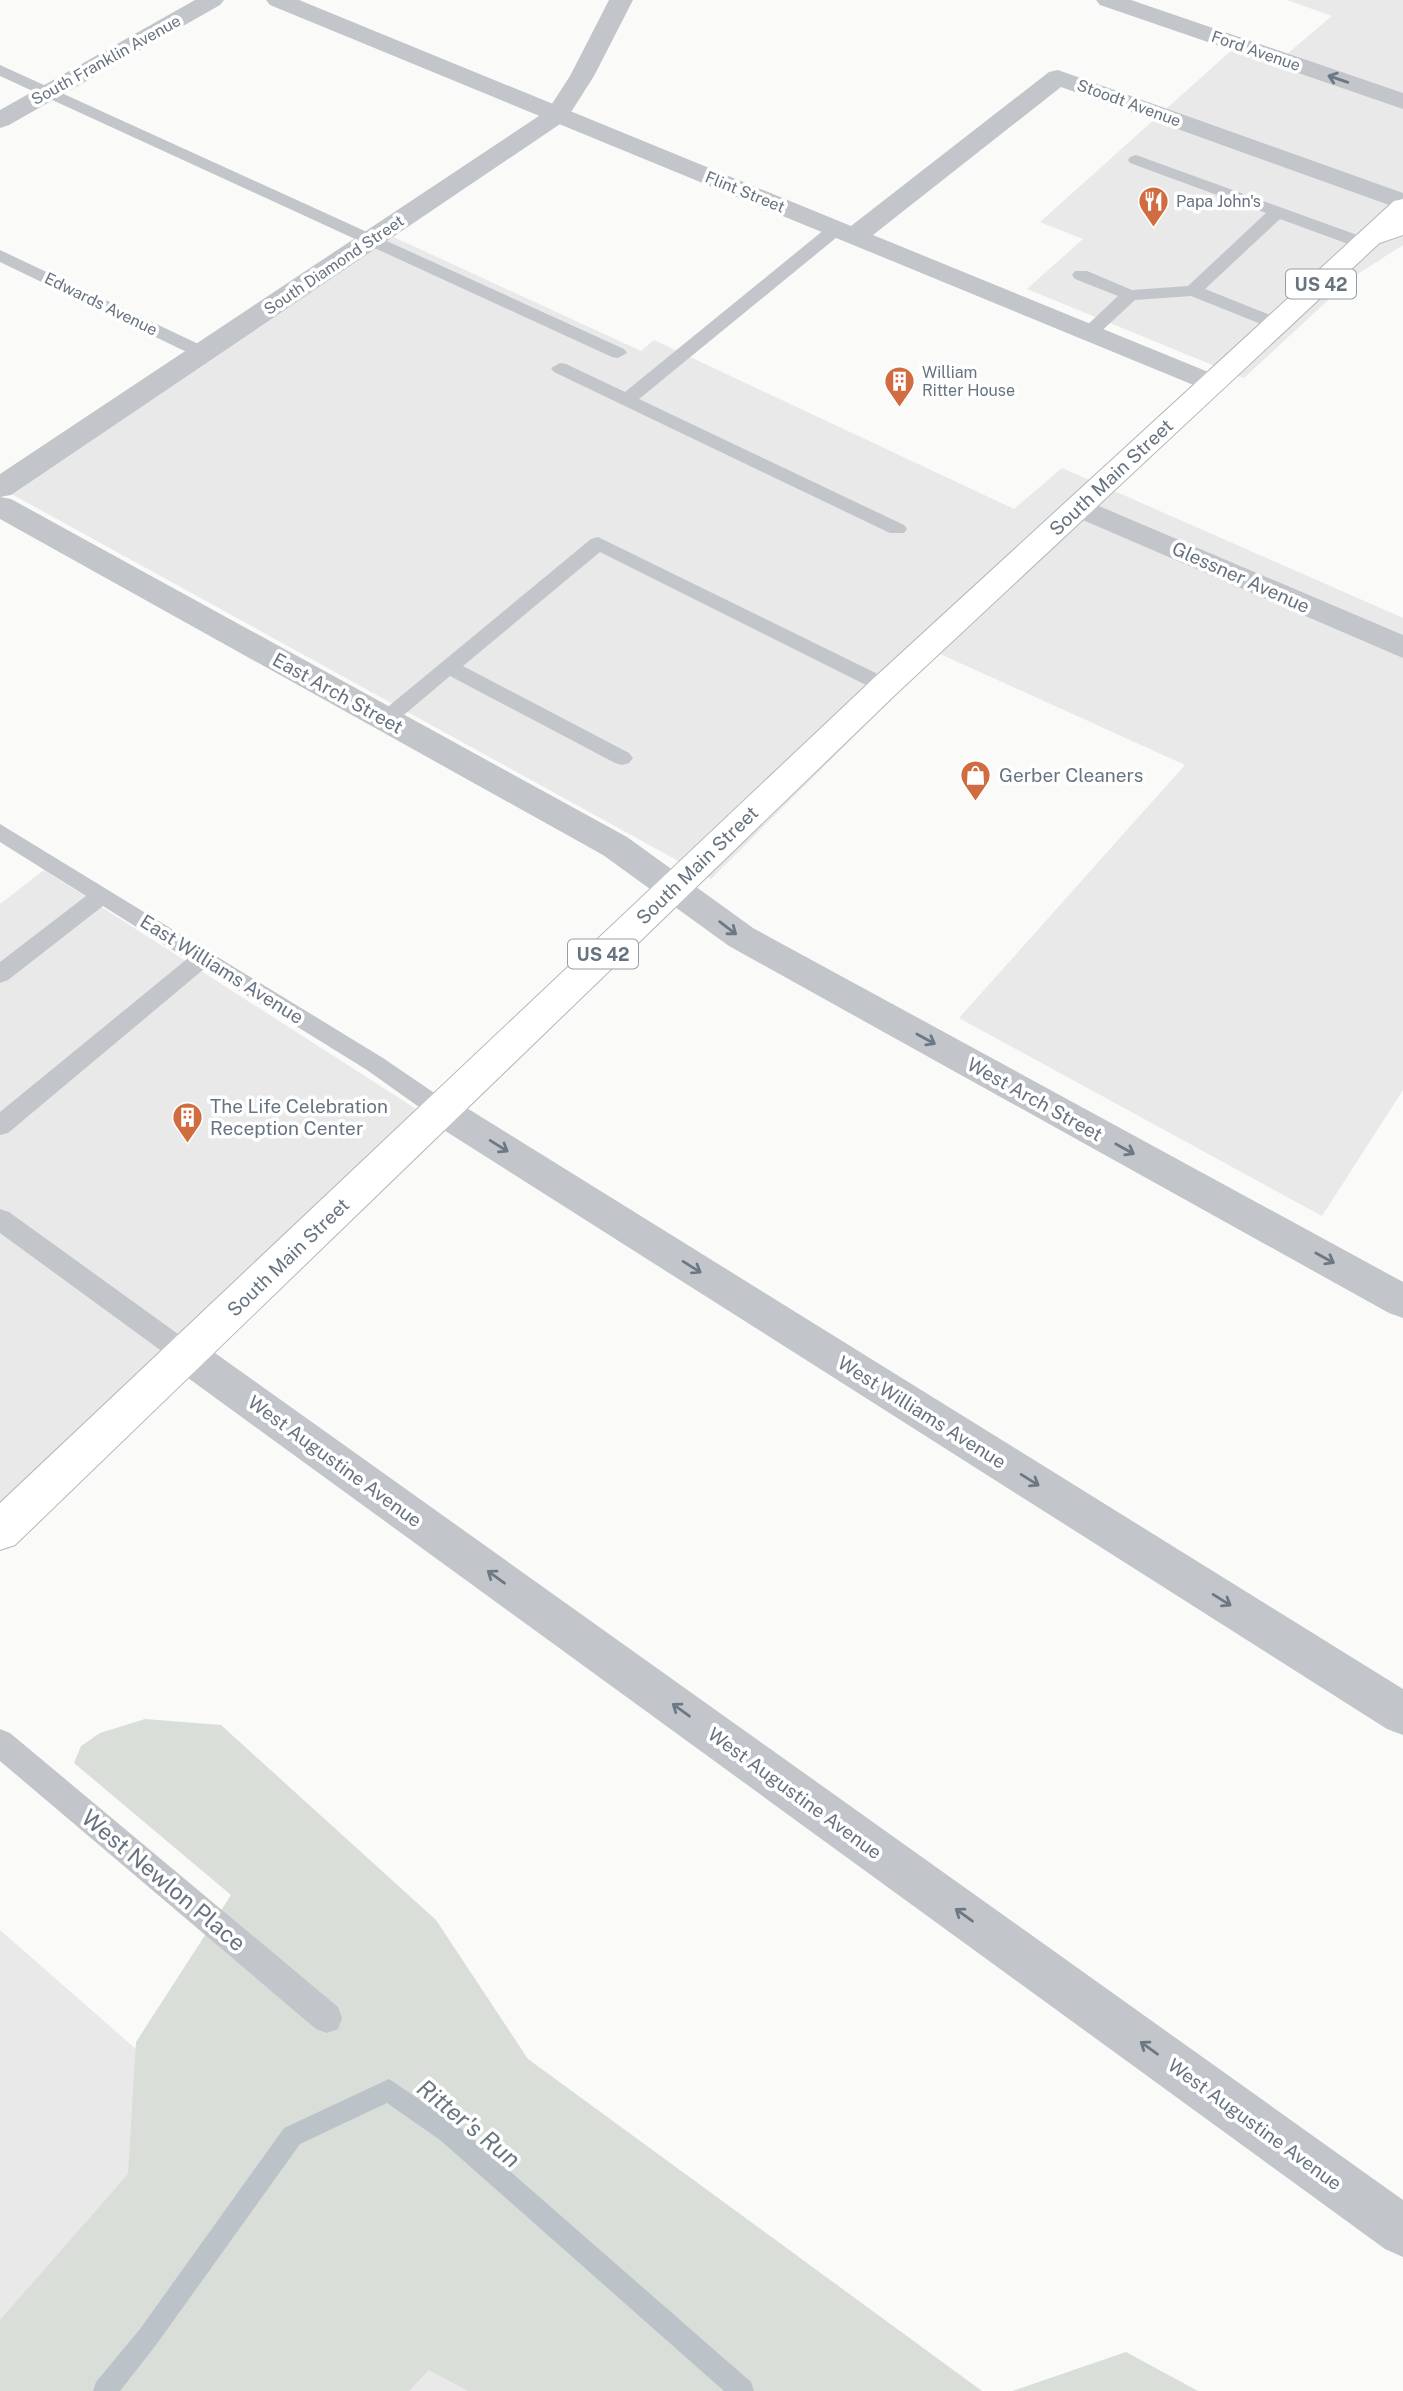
<svg xmlns="http://www.w3.org/2000/svg" width="1403" height="2391" viewBox="0 0 1403 2391" font-family="'Public Sans',sans-serif">
<style>
.built{fill:#e8e9e8}
.green{fill:#daded8}
.lines{fill:none;stroke-linecap:round;stroke-linejoin:round}
.stream{fill:#bbc3c8;fill-rule:evenodd}
.primary-casing{stroke:#b6b9bd;stroke-width:2}
.trunk-casing{stroke:#b3b7bb;stroke-width:2}
.service{fill:#c2c5c9;fill-rule:evenodd}
.minor{fill:#c2c5c9;fill-rule:evenodd}
.tertiary{fill:#c2c5c9;fill-rule:evenodd}
.primary{fill:#fff;fill-rule:evenodd}
.trunk{fill:#fff;fill-rule:evenodd}
.oneway{stroke:#6c7884}
.labels{text-anchor:middle;dominant-baseline:central;stroke-width:7;stroke-linejoin:round;paint-order:stroke}
.far-street-label{font-size:16px;fill:#677480;stroke:#fff}
.far-poi-label{font-size:16px;fill:#677480;stroke:#fff;text-anchor:start}
.shield{fill:#fff;stroke:#959ea6;stroke-width:2}
.shield-label{font-size:18px;font-weight:bold;fill:#677480}
.street-label{font-size:19px;fill:#677480;stroke:#fff}
.poi-label{font-size:19px;fill:#677480;stroke:#fff;text-anchor:start}
.near-street-label{font-size:23px;fill:#677480;stroke:#fff}
.near-water-label{font-size:24px;font-style:italic;fill:#687880;stroke:#fff}
</style>
<rect width="100%" height="100%" fill="#fafaf8"/>
<!-- built -->
<g class="built">
<polygon points="1287,0 1403,0 1403,245 1353,277 1244,378 1027,289 1083,239 1040,222 1244,39 1287,54 1332,16"/>
<polygon points="387,234 641,351 654,340 1014,509 1062,468 1403,618 1403,1090 1322,1216 959,1018 1185,765 938,653 711,879 6,491"/>
<polygon points="44,870 424,1114 0,1512 0,904"/>
<polygon points="0,1930 347,2234 557,2391 0,2391"/>
</g>
<!-- green -->
<g class="green">
<polygon points="145,1719 221,1725 436,1920 528,2059 982,2391 468,2391 429,2370 409,2391 0,2391 0,2320 128,2174 136,2042 231,1895 74,1763 81,1746 100,1733"/>
<polygon points="1126,2352 1198,2391 1012,2391"/>
</g>
<g class="lines">
<!-- stream -->
<polygon class="stream" points="389,2079 456,2124 751,2382 754,2391 724,2391 440,2140 387,2103 300,2144 156,2345 120,2391 93,2391 96,2382 140,2329 284,2128"/>
<defs>
<polygon id="primary" points="1403,218 1403,235 1371,246 1362,244 1358,238 1362,232"/>
<polygon id="trunk" points="1403,199 1403,221 896,694 15,1545 0,1550 0,1503 874,678 1394,201"/>
</defs>
<!-- primary casing -->
<use href="#primary" class="primary-casing"/>
<!-- trunk casing -->
<use href="#trunk" class="trunk-casing"/>
<!-- service -->
<g class="service">
<polygon points="0,65 624,349 627,353 618,358 612,357 0,76"/>
<polygon points="1136,155 1371,240 1374,244 1371,248 1359,248 1280,219 1205,289 1283,320 1286,324 1283,328 1271,328 1191,296 1135,300 1095,337 1083,337 1080,333 1083,329 1118,296 1075,279 1072,275 1075,271 1087,271 1132,290 1188,286 1266,213 1130,163 1128,160 1130,157"/>
<polygon points="836,224 844,229 842,233 639,399 904,525 907,529 904,533 890,533 554,372 551,368 560,363 566,364 625,392 830,225"/>
<polygon points="0,250 209,349 212,353 203,358 197,357 0,262"/>
<polygon points="598,537 892,681 895,686 892,691 878,691 600,552 463,666 629,753 633,758 629,763 622,765 615,763 450,676 392,725 378,725 375,720 378,715 591,539"/>
<polygon points="0,824 383,1058 449,1103 453,1110 449,1117 441,1119 433,1117 367,1070 204,969 8,1133 0,1135 0,1112 187,959 103,906 8,980 0,983 0,962 86,896 0,842"/>
<polygon points="0,1209 9,1212 196,1347 200,1355 196,1363 187,1366 178,1363 0,1233"/>
<polygon points="0,1729 10,1733 338,2007 342,2018 338,2029 327,2033 316,2029 0,1761"/>
</g>
<!-- minor -->
<g class="minor">
<polygon points="195,0 224,0 220,5 9,125 0,128 0,110"/>
<polygon points="266,0 299,0 851,226 1049,72 1058,70 1403,193 1403,210 1061,87 873,235 1223,378 1227,384 1223,390 1213,393 270,5"/>
<polygon points="1096,0 1131,0 1403,93 1403,109 1100,5"/>
<polygon points="0,497 11,499 627,837 753,928 1403,1282 1403,1318 1389,1313 729,946 603,855 0,519"/>
<polygon points="441,1095 454,1100 1403,1689 1403,1735 1387,1729 428,1120 422,1110 428,1100"/>
<polygon points="187,1338 201,1343 1403,2200 1403,2257 1385,2249 173,1367 167,1355 173,1343"/>
</g>
<!-- tertiary -->
<g class="tertiary">
<polygon points="609,0 633,0 594,76 566,120 11,495 0,497 0,474 548,110 570,76"/>
<polygon points="1080,498 1403,635 1403,658 1069,514 1065,507 1069,500"/>
</g>
<!-- primary -->
<use href="#primary" class="primary"/>
<!-- trunk -->
<use href="#trunk" class="trunk"/>
</g>
<!-- one-way arrows -->
<defs><path id="oneway-shaft" d="M-6 0H5M1.5-3L5.5 0L1.5 3" fill="none" stroke-width="1.6" stroke-linecap="round" stroke-linejoin="round" transform="scale(1.75)"/></defs>
<g class="oneway">
<use href="#oneway-shaft" transform="translate(1338 79) rotate(-161)"/>
<use href="#oneway-shaft" transform="translate(728 928) rotate(37)"/>
<use href="#oneway-shaft" transform="translate(926 1039) rotate(29)"/>
<use href="#oneway-shaft" transform="translate(499 1146) rotate(32)"/>
<use href="#oneway-shaft" transform="translate(1125 1149) rotate(29)"/>
<use href="#oneway-shaft" transform="translate(1325 1258) rotate(29)"/>
<use href="#oneway-shaft" transform="translate(692 1267) rotate(32)"/>
<use href="#oneway-shaft" transform="translate(1030 1480) rotate(32)"/>
<use href="#oneway-shaft" transform="translate(496 1577) rotate(-144)"/>
<use href="#oneway-shaft" transform="translate(1222 1600) rotate(32)"/>
<use href="#oneway-shaft" transform="translate(681 1710) rotate(-144)"/>
<use href="#oneway-shaft" transform="translate(964 1915) rotate(-144)"/>
<use href="#oneway-shaft" transform="translate(1149 2048) rotate(-144)"/>
</g>
<!-- icons -->
<defs>
<symbol id="restaurant-pin" viewBox="-11 -11 22 30"><path d="M0 17L-7.5 6A9.5 9.5 0 1 1 7.5 6Z" fill="#d16c41" stroke="#fff"/><path d="M-5-6h1v4h1v-4h1v4h1v-4h1v5L-1.5 .5V6h-2V.5L-5-1ZM5-6V6H3V1.5H1.5Q1.5-4 5-6Z" fill="#fff"/></symbol>
<symbol id="building-pin" viewBox="-11 -11 22 30"><path d="M0 17L-7.5 6A9.5 9.5 0 1 1 7.5 6Z" fill="#d16c41" stroke="#fff"/><path d="M-4-6H4V6H1V3H-1V6H-4ZM-2.5-4.3h1.7v1.8h-1.7ZM.8-4.3h1.7v1.8H.8ZM-2.5-1h1.7V.8h-1.7ZM.8-1h1.7V.8H.8Z" fill="#fff"/></symbol>
<symbol id="shop-pin" viewBox="-11 -11 22 30"><path d="M0 17L-7.5 6A9.5 9.5 0 1 1 7.5 6Z" fill="#d16c41" stroke="#fff"/><path d="M-5-2.5h2.3a2.7 3.5 0 0 1 5.4 0H5L5.5 6h-11ZM-1.5-2.5h3a1.5 2.3 0 0 0-3 0Z" fill="#fff"/></symbol>
</defs>
<g fill-rule="evenodd">
<use href="#restaurant-pin" x="1136" y="184" width="35" height="47"/>
<use href="#building-pin" x="882" y="364" width="35" height="47"/>
<use href="#shop-pin" x="958" y="758" width="35" height="47"/>
<use href="#building-pin" x="170" y="1100" width="35" height="47"/>
</g>
<g class="labels">
<!-- far-street labels -->
<g class="far-street-label">
<text transform="translate(1256 51) rotate(19)">Ford Avenue</text>
<text transform="translate(106 60) rotate(-29)">South Franklin Avenue</text>
<text transform="translate(1129 103) rotate(20)">Stoodt Avenue</text>
<text transform="translate(745 192) rotate(22)">Flint Street</text>
<text transform="translate(334 265) rotate(-34)">South Diamond Street</text>
<text transform="translate(101 304) rotate(26)">Edwards Avenue</text>
</g>
<!-- far-poi labels -->
<g class="far-poi-label">
<text x="1176" y="201">Papa John's</text>
<text x="922" y="372">William<tspan x="922" dy="18">Ritter House</tspan></text>
</g>
<!-- shield labels -->
<g class="shield">
<rect x="1286" y="269.5" width="70" height="29" rx="5"/>
<rect x="568" y="939.5" width="70" height="29" rx="5"/>
</g>
<g class="shield-label">
<text x="1321" y="284">US 42</text>
<text x="603" y="954">US 42</text>
</g>
<!-- street labels -->
<g class="street-label">
<text transform="translate(1111 477) rotate(-43)">South Main Street</text>
<text transform="translate(1241 577) rotate(24)">Glessner Avenue</text>
<text transform="translate(338 693) rotate(29)">East Arch Street</text>
<text transform="translate(697 865) rotate(-44)">South Main Street</text>
<text transform="translate(222 969) rotate(32)">East Williams Avenue</text>
<text transform="translate(1035 1099) rotate(29)">West Arch Street</text>
<text transform="translate(288 1257) rotate(-44)">South Main Street</text>
<text transform="translate(922 1412) rotate(32)">West Williams Avenue</text>
<text transform="translate(335 1461) rotate(36)">West Augustine Avenue</text>
<text transform="translate(795 1793) rotate(36)">West Augustine Avenue</text>
<text transform="translate(1255 2124) rotate(36)">West Augustine Avenue</text>
</g>
<!-- poi labels -->
<g class="poi-label">
<text x="999" y="775">Gerber Cleaners</text>
<text x="210" y="1106">The Life Celebration<tspan x="210" dy="22">Reception Center</tspan></text>
</g>
<!-- near-street labels -->
<g class="near-street-label">
<text transform="translate(164 1880) rotate(40)">West Newlon Place</text>
</g>
<!-- near-water labels -->
<g class="near-water-label">
<text transform="translate(469 2123) rotate(39)">Ritter's Run</text>
</g>
</g>
</svg>
